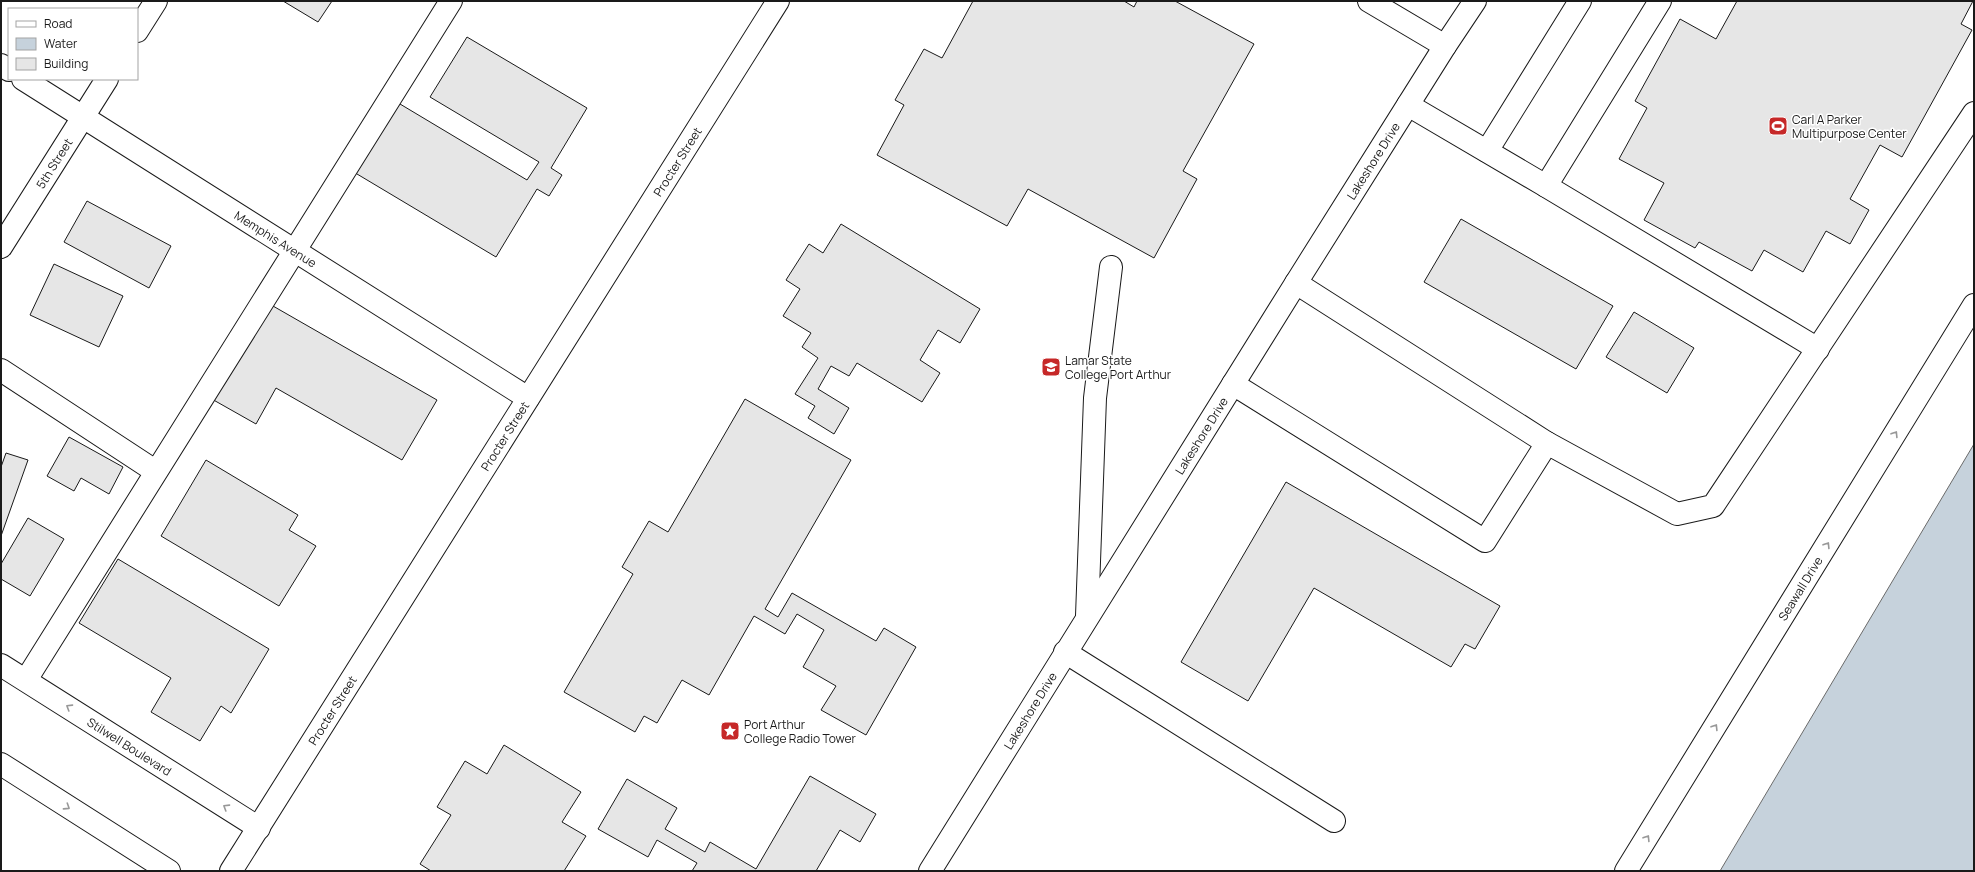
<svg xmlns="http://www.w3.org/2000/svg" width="1975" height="872" viewBox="0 0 1975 872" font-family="Manrope,sans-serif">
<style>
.water{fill:#c6d2dc;stroke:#6a6a6a}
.building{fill:#e6e6e6;stroke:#1a1a1a}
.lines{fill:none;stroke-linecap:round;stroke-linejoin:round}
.minor-casing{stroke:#1a1a1a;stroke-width:24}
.major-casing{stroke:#1a1a1a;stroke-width:24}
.minor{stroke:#fff;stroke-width:22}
.major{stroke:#fff;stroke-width:22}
.oneway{stroke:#989898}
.labels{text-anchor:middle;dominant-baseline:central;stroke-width:3;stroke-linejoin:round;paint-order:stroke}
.poi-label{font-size:12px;fill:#1a1a1a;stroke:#fff;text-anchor:start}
.street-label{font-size:12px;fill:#1a1a1a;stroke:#fff}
</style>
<rect width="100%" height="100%" fill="#fff"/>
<!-- water -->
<polygon class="water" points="1974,444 1974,871 1720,871"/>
<!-- building -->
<g class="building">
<polygon points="283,1 332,1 318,22"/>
<polygon points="973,1 1124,1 1134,7 1137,1 1175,1 1254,44 1183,171 1197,179 1154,258 1028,189 1007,226 877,155 904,105 895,100 924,49 942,58"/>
<polygon points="1737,1 1973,1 1961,24 1972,30 1902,157 1880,145 1850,199 1869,210 1850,244 1826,231 1803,272 1764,250 1752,271 1699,242 1695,248 1644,220 1664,183 1619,159 1647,108 1635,101 1680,19 1716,39"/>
<polygon points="467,37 587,108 551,168 562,175 549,196 537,189 496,257 352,171 395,101 527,180 539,162 430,97"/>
<polygon points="87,201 171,246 149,288 64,242"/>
<polygon points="1461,219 1613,306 1576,369 1424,282"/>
<polygon points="841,224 980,309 960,343 938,330 920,360 940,373 922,402 857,363 849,376 831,366 818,389 849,408 834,434 808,418 815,406 795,394 818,358 802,347 811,333 783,316 800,289 786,280 809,244 823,253"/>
<polygon points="54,264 123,296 99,347 30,315"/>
<polygon points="266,302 437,400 402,460 276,388 256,424 210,398"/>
<polygon points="1634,312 1694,348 1667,393 1606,357"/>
<polygon points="745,399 851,460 765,609 778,617 792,593 876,641 884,628 916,647 866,735 821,710 836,686 803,667 824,630 797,614 785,634 754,616 709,695 682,680 657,723 644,716 635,732 564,692 633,574 622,567 649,521 668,532"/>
<polygon points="69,437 123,467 109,494 81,478 74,491 47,476"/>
<polygon points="6,453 28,460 1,536 1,467"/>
<polygon points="206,460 298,515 289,530 316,546 279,606 161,536"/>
<polygon points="1286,482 1500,606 1475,649 1465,644 1451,667 1314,588 1248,701 1181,662"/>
<polygon points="28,518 64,539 30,596 1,579 1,564"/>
<polygon points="118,559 269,649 231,713 221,706 200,741 151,712 171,678 79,623"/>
<polygon points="504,745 581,792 562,822 586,836 564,871 431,871 420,864 451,815 437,807 465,761 487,774"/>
<polygon points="810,776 876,814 860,842 840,830 816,871 692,871 697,863 657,840 648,857 598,829 627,779 677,808 665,829 705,852 710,842 756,869"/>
</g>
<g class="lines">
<defs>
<g id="minor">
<polyline points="1369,1 1445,46"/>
<polyline points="1660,1 1546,186 1818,349"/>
<polyline points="137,31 156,1"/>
<polyline points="1,65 9,70"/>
<path id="s1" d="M23,79L528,398"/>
<polyline points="1408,105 1546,186"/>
<polyline points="1487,151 1580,1"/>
<path id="s2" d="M1,247L107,79"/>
<polyline points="1296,283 1547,443"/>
<polyline points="1,370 155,471"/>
<polyline points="1233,384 1485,541 1547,443 1677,514 1713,506 1974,113"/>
<polyline points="1087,616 1095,398 1111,267"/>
<polyline points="1065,652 1334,821"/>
<polyline points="26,680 451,1"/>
<path id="s3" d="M930,871L1296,283L1445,46L1475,1"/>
<path id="s4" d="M1626,871L1974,305"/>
</g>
<g id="major">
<path id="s5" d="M1,665L259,828"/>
<polyline points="1,764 169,871"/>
<path id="s6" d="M231,871L778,1"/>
</g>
</defs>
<!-- minor casing -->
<use href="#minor" class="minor-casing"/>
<!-- major casing -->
<use href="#major" class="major-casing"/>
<!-- minor -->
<use href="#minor" class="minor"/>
<!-- major -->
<use href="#major" class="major"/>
</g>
<!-- one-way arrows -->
<defs><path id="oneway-chevron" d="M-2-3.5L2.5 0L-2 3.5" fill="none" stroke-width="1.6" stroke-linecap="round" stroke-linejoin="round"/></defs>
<g class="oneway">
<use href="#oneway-chevron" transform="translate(1895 434) rotate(-58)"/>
<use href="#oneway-chevron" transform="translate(1827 545) rotate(-58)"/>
<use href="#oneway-chevron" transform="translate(69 707) rotate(-148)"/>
<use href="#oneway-chevron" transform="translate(1715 727) rotate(-58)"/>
<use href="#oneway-chevron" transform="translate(67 807) rotate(33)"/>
<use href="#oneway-chevron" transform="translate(226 807) rotate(-148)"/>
<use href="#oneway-chevron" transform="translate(1647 838) rotate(-58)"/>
</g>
<!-- icons -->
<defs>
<symbol id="stadium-square" viewBox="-11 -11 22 22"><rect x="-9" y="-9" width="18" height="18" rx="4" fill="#c62828" stroke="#fff"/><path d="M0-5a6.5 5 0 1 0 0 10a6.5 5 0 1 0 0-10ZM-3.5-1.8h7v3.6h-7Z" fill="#fff"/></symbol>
<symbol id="university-square" viewBox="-11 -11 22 22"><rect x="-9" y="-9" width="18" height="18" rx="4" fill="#c62828" stroke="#fff"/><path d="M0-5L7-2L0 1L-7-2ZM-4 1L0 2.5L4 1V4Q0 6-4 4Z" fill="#fff"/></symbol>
<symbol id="sight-square" viewBox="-11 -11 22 22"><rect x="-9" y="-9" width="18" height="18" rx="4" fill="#c62828" stroke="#fff"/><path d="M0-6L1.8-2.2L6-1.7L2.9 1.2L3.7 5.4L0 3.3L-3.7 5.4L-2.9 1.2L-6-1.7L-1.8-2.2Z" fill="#fff"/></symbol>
</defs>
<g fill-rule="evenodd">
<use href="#stadium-square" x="1767" y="115" width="22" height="22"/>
<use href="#university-square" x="1040" y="356" width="22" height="22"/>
<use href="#sight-square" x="719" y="720" width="22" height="22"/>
</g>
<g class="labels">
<!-- poi labels -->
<g class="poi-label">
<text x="1792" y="119">Carl A Parker<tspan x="1792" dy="14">Multipurpose Center</tspan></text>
<text x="1065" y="360">Lamar State<tspan x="1065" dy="14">College Port Arthur</tspan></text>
<text x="744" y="724">Port Arthur<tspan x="744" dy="14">College Radio Tower</tspan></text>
</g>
<!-- street labels -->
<g class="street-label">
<text stroke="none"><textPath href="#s3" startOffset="837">Lakeshore Drive</textPath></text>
<text stroke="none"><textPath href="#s6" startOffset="838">Procter Street</textPath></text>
<text stroke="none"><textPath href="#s2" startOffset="99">5th Street</textPath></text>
<text stroke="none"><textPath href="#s1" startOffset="299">Memphis Avenue</textPath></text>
<text stroke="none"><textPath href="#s3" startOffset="513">Lakeshore Drive</textPath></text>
<text stroke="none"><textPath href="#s6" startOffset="514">Procter Street</textPath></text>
<text stroke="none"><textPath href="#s4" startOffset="332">Seawall Drive</textPath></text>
<text stroke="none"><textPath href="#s6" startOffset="190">Procter Street</textPath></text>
<text stroke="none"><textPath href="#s3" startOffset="189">Lakeshore Drive</textPath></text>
<text stroke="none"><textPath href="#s5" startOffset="152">Stilwell Boulevard</textPath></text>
</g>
</g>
<!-- border -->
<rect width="1975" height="872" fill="none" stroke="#1a1a1a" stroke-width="4"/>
<!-- legend -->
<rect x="8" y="8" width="130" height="72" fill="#ffffff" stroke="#a3a3a3"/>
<rect x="16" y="21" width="20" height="6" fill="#ffffff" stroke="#a3a3a3"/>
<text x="44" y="28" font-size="12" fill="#1a1a1a">Road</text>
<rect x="16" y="38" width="20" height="12" fill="#c6d2dc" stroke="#a3a3a3"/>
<text x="44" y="48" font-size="12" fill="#1a1a1a">Water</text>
<rect x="16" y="58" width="20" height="12" fill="#e6e6e6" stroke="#a3a3a3"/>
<text x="44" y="68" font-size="12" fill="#1a1a1a">Building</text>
</svg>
